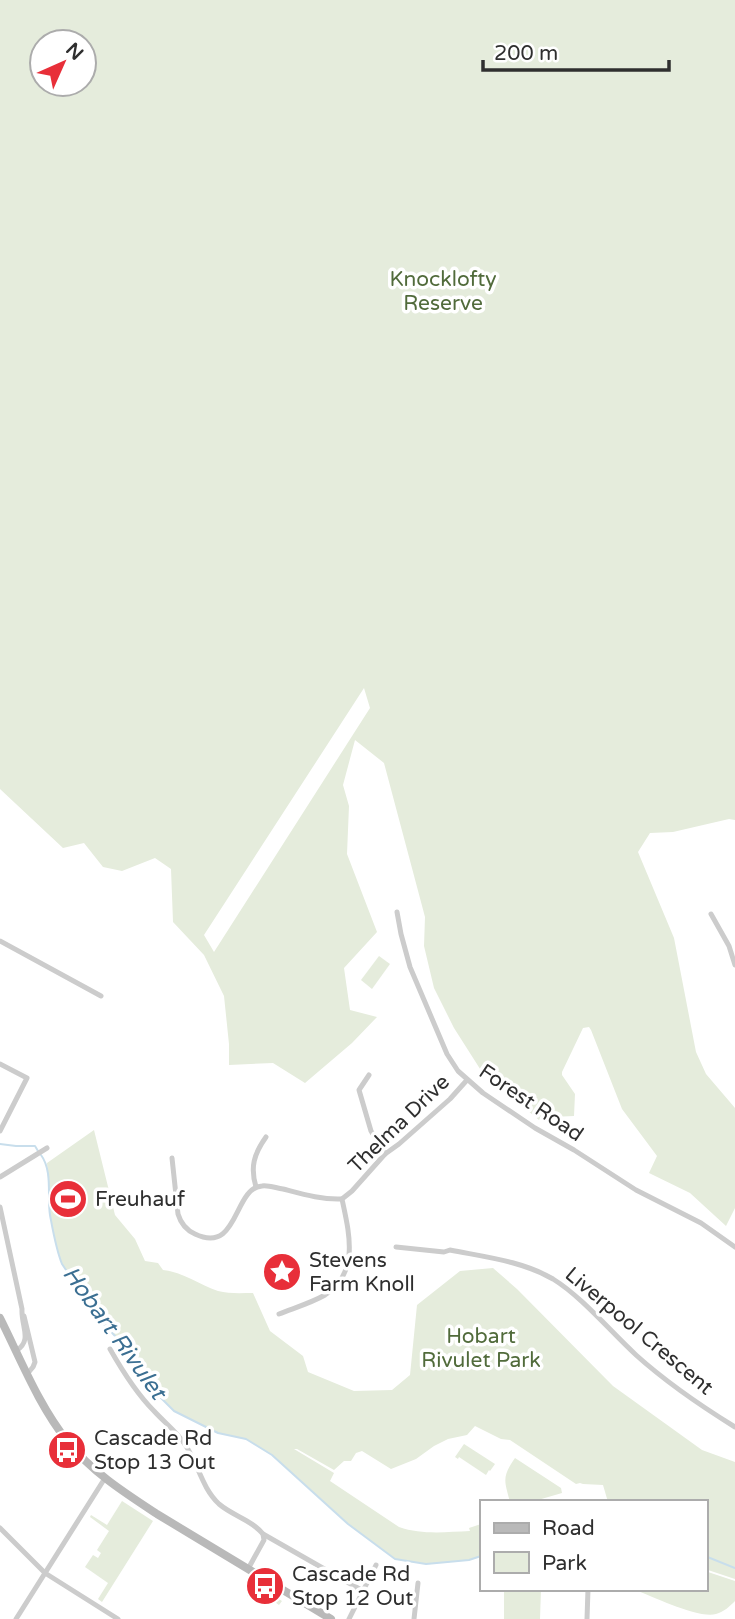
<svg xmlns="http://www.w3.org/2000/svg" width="735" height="1619" viewBox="0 0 735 1619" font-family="'Varela Round',sans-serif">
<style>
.green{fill:#e5ecdc;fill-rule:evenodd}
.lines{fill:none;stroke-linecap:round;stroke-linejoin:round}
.stream{stroke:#c8deec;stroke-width:2}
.street{stroke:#ccc;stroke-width:5}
.secondary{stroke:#b9b9b9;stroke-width:8}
.labels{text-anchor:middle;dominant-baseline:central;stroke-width:7;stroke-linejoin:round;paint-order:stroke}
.park-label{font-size:21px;fill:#516b3b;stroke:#fff}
.street-label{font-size:21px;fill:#2f2f2f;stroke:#fff}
.poi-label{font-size:21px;fill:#2f2f2f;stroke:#fff;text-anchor:start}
.water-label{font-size:23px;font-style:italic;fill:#3b6f92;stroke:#fff}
</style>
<rect width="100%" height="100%" fill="#fff"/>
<!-- green -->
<g class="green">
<path d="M0,0H735V820L729,819L673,832L650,833L638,852L674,938L696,1052L706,1074L735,1108V1208L726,1226L690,1193L649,1173L657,1156L622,1109L591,1030L589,1027L583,1028L562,1072V1075L575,1094L574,1116L552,1117L543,1112L539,1120L482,1072L454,1028L434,988L424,946L425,917L384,763L355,740L343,785L349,806L347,854L377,932L344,968L350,1010L377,1017L352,1043L305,1083L273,1063L229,1065V1044L224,996L204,955L173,922L171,869L155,858L122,871L103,867L84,843L63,848L0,789ZM42,42H84V84H42ZM364,688L370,708L214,952L204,935Z"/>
<polygon points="379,956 390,964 372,989 361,980"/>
<path d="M94,1130L115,1215L135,1239L145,1261L158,1263L163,1270C183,1272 200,1285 218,1291C229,1294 242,1293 253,1293L270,1331L303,1356L308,1372L354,1391L392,1390L410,1375L417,1305L460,1271L493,1268L517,1289L613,1386L702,1450L735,1462V1579L705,1569V1502H608L603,1485L583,1484L580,1483L576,1484L510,1440L501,1439L475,1426L467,1435L448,1439L434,1446L416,1459L391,1469L362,1451L356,1453L351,1461H344L334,1470L297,1449H294L334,1473L330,1481L399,1527C422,1535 446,1532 470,1531L469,1528L481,1524V1556L469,1560L426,1564L395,1559L348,1524L272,1455L246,1439L218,1433L174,1411L167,1405L134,1365L115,1336L99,1319L62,1264L58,1254L50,1215L47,1163Z"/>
<polygon points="464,1444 495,1464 490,1471 489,1470 486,1475 459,1457 458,1459 455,1457"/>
<path d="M515,1458L561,1488L562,1493L531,1502H510C504,1480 502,1477 515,1458Z"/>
<polygon points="122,1501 153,1521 102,1602 98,1599 108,1583 85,1567 93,1555 98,1558 101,1553 97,1550 109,1531 90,1517 91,1515 107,1525"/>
<path d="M705,1571L735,1581V1601C730,1606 724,1612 716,1614C699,1619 654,1597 635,1590L705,1589Z"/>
<polygon points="254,1584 282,1601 279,1605 269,1598 265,1602 247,1596"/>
<polygon points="504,1589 541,1589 540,1619 504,1619"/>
</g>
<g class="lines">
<!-- stream -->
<g class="stream">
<polyline points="0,1144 16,1146 35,1146 38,1151"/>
<path d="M41,1155C53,1171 47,1197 50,1215C53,1231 56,1249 62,1264L99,1319L115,1336L134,1365L159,1396L174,1411L218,1433L246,1439L272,1455L348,1524L395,1559L426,1564L469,1560L481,1556"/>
<polyline points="705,1556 735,1568"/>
</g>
<!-- street -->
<g class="street">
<polyline points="397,912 401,934 410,967 447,1054 458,1071 483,1093 535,1128 574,1150 636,1190 701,1223 735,1247"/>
<polyline points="711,914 729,946 735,965"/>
<polyline points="0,941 101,996"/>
<polyline points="0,1064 27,1078 0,1131"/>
<polyline points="369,1075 359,1090 371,1131 385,1154"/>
<path d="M172,1158L178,1214C181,1224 186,1230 195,1234C239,1255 233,1188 262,1186C268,1185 276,1188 283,1189C302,1194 322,1200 342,1199"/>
<polyline points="0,1177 47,1148"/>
<path d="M256,1187C250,1167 254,1154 266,1137"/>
<path d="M0,1207L22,1309C21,1327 33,1340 16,1351"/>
<path d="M396,1247L444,1252L450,1250C485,1257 522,1261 553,1279C582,1297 610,1331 636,1355C666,1382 701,1406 735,1427"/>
<path d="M279,1314C294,1308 311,1303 325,1295C360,1273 349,1232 342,1199L352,1191L385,1154L399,1144L450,1099L467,1080"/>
<polyline points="24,1316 35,1362 33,1367 28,1373"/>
<path d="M110,1349C123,1372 136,1393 154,1411C164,1422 176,1431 184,1443C198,1462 201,1487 219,1504C233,1516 252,1520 263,1534L363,1591"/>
<polyline points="0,1528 45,1573 118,1619"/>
<polyline points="248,1569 264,1540 263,1534"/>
<polyline points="16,1619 105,1478"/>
<polyline points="349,1619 376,1565"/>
<polyline points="414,1619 418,1583"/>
<polyline points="587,1619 588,1589"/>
</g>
<!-- secondary -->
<path class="secondary" d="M0,1318C21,1360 39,1406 68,1442C92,1472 125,1493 157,1514L331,1619"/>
</g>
<!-- icons -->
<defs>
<symbol id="stadium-disc" viewBox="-11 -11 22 22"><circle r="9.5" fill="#e82f39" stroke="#fff"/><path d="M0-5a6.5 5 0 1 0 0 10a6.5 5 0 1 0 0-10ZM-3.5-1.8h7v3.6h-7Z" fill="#fff"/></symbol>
<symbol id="sight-disc" viewBox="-11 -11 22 22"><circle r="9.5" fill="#e82f39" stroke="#fff"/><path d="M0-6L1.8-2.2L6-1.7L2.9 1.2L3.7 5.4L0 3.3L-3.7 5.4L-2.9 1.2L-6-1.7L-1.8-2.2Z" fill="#fff"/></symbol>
<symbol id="bus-disc" viewBox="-11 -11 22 22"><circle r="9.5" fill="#e82f39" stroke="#fff"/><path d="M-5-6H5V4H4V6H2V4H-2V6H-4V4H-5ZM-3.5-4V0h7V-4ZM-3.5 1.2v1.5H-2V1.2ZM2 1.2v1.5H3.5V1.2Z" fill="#fff"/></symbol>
</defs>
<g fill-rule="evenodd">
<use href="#stadium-disc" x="46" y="1177" width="44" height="44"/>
<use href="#sight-disc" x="260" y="1250" width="44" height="44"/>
<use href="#bus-disc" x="45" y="1428" width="44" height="44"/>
<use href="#bus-disc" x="243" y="1564" width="44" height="44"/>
</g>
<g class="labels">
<!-- park labels -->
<g class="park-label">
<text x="443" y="279">Knocklofty<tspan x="443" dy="24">Reserve</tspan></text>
<text x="481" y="1336">Hobart<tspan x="481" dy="24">Rivulet Park</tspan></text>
</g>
<!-- street labels -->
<g class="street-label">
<text transform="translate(531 1103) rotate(34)">Forest Road</text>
<text transform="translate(399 1124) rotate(-44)">Thelma Drive</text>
<text transform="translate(639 1331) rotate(40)">Liverpool Crescent</text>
</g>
<!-- poi labels -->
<g class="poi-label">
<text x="95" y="1199">Freuhauf</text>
<text x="309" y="1260">Stevens<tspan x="309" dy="24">Farm Knoll</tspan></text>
<text x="94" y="1438">Cascade Rd<tspan x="94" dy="24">Stop 13 Out</tspan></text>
<text x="292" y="1574">Cascade Rd<tspan x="292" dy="24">Stop 12 Out</tspan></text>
</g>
<!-- water labels -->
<g class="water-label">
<text transform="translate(114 1333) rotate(54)">Hobart Rivulet</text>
</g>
</g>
<!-- legend -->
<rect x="480" y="1500" width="228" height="91" fill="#ffffff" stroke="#acacac" stroke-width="2"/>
<rect x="494" y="1523" width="35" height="10" fill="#b9b9b9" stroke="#acacac" stroke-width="2"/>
<text x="542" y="1535" font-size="21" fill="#2f2f2f">Road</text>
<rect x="494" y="1552" width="35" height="21" fill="#e5ecdc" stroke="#acacac" stroke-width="2"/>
<text x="542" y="1570" font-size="21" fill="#2f2f2f">Park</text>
<!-- north arrow -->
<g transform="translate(63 63) rotate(45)"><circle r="33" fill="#ffffff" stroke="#acacac" stroke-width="2"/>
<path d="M0-5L12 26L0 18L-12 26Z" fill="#e82f39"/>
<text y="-10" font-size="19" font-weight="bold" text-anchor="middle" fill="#2f2f2f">N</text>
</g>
<!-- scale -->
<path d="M483 60v10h186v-10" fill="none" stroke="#2f2f2f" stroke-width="3.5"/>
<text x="494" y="60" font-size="21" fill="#2f2f2f" stroke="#ffffff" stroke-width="5" paint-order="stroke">200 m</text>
</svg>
